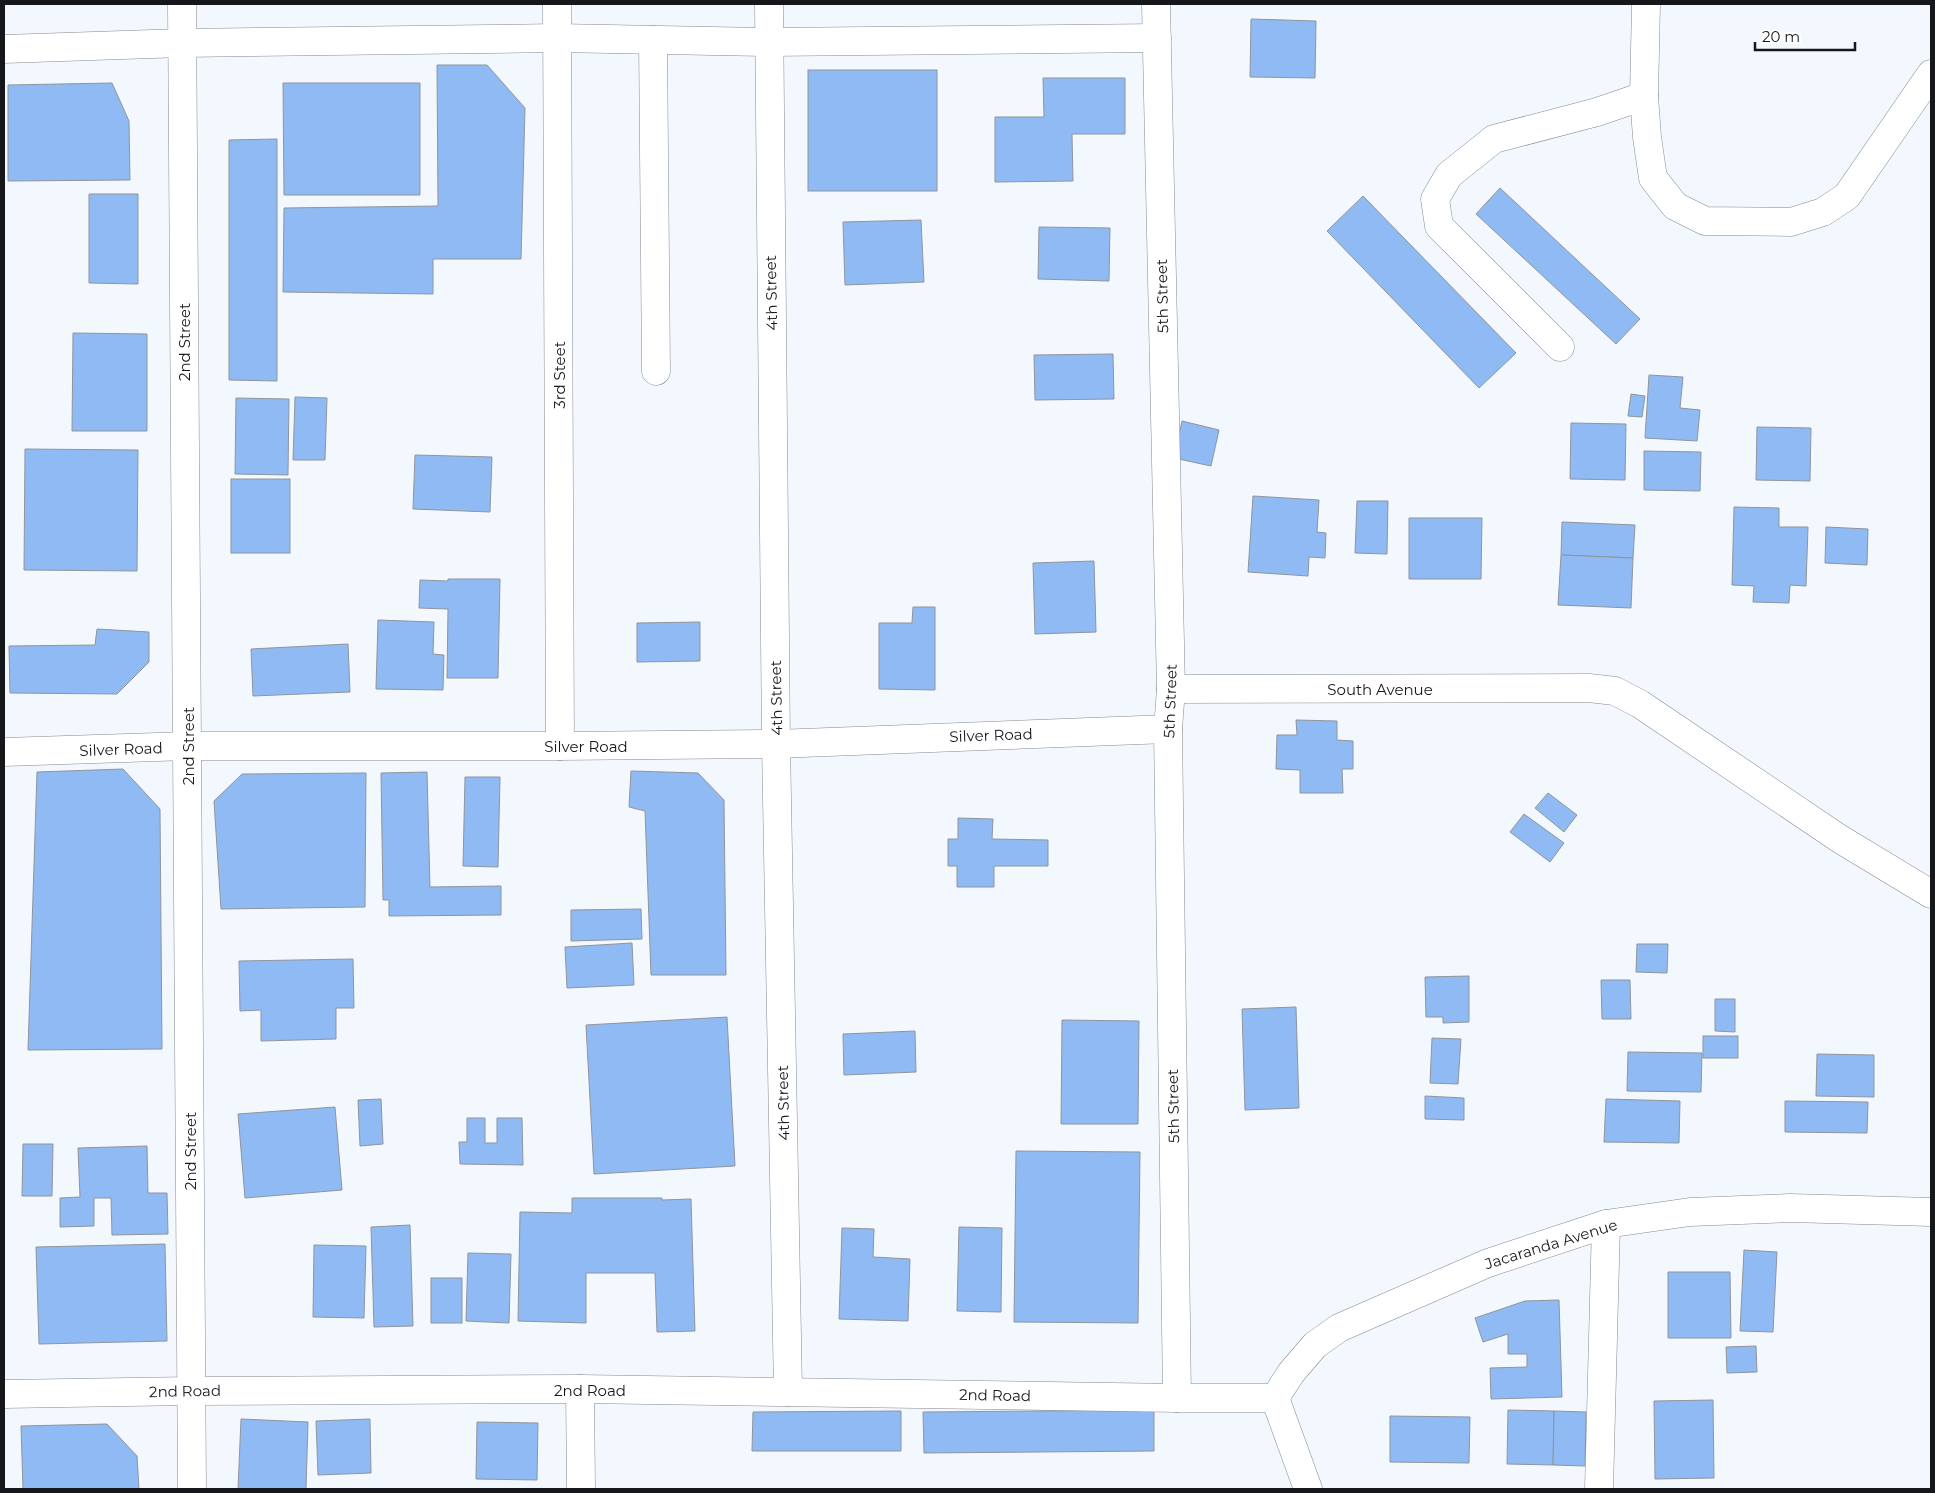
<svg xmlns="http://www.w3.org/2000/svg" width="1935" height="1493" viewBox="0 0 1935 1493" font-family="Montserrat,sans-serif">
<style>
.building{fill:#90baf3;stroke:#8f959c}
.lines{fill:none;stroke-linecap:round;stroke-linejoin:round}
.minor-casing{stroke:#858a91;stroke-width:29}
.minor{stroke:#fff;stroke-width:28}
.labels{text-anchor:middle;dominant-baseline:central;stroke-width:4;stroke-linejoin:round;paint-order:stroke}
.street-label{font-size:15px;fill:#15171a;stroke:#fff}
</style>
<rect width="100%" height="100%" fill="#f3f8ff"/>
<!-- building -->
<g class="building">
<polygon points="1251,19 1316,21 1315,78 1250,77"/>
<polygon points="437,65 487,65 525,108 521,259 433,259 433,294 283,292 284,208 438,206"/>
<rect x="808" y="70" width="129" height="121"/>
<polygon points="1043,78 1125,78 1125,134 1072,134 1073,181 995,182 995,117 1044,117"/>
<polygon points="112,83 129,121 130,180 8,181 8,85"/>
<polygon points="283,83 420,83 420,195 284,195"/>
<polygon points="277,139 277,381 229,380 229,140"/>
<polygon points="1500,188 1640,319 1616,344 1476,214"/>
<polygon points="89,194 138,194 138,284 89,283"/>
<polygon points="1363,196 1516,353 1479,388 1327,231"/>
<polygon points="921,220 924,282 845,285 843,222"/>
<polygon points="1039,227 1110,228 1109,281 1038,279"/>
<polygon points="73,333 147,334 147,431 72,431"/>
<polygon points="1113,354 1114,399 1035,400 1034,355"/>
<polygon points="1649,375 1683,377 1680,408 1700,410 1697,441 1645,438"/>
<polygon points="1631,394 1645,396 1642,417 1628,416"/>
<polygon points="295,397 327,398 325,460 293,460"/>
<polygon points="236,398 289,399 288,475 235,474"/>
<polygon points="1182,421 1219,430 1211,466 1174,458"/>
<polygon points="1571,423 1626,424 1625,480 1570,479"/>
<polygon points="1757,427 1811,428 1810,481 1756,480"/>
<polygon points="25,449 138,450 137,571 24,570"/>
<polygon points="1644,451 1701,452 1700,491 1644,490"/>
<polygon points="415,455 492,457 490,512 413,509"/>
<rect x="231" y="479" width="59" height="74"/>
<polygon points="1253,496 1319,500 1317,532 1326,533 1325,558 1309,557 1308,576 1248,572"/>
<polygon points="1357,501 1388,501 1387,554 1355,553"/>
<polygon points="1734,507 1779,508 1779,527 1808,527 1806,586 1790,585 1789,603 1753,602 1754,586 1732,585"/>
<polygon points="1409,518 1482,518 1481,579 1409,579"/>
<polygon points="1562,522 1635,525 1633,558 1561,555"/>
<polygon points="1826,527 1868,529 1867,565 1825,563"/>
<polygon points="1561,555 1633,558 1631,608 1558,605"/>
<polygon points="1094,561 1096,632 1035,634 1033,563"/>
<polygon points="448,579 500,579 498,678 447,678 448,609 419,608 420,580 448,581"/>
<polygon points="913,607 935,607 935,690 879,689 879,623 912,623"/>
<polygon points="378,620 434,622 433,654 444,655 443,690 376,689"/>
<polygon points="700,622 700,661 637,662 637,623"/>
<polygon points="97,629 149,632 149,662 117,694 10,693 9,646 95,645"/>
<polygon points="348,644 350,692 253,696 251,649"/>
<polygon points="1296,720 1337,721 1337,740 1353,741 1353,769 1342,769 1343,793 1300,793 1300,770 1276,769 1277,735 1297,735"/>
<polygon points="123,769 160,809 162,1049 28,1050 37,772"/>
<polygon points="631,771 698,773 724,800 726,975 651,975 645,811 629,807"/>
<polygon points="427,772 430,887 501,886 501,915 389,916 389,900 383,900 381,773"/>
<polygon points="366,773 365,907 221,909 214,801 242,774"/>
<polygon points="465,777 500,777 498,867 463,866"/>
<polygon points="1548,793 1577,815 1564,832 1535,808"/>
<polygon points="1524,814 1564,843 1550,862 1510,832"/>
<polygon points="958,818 993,819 992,839 1048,840 1048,866 994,866 994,887 957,887 957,866 948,866 948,839 958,839"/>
<polygon points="641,909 642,939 571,941 571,910"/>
<polygon points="632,943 634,985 567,988 565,947"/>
<polygon points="1637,944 1668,944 1667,973 1636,972"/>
<polygon points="353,959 354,1008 336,1008 336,1039 261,1041 261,1010 240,1011 239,961"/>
<polygon points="1469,976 1469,1022 1443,1023 1443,1017 1426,1017 1425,977"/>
<polygon points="1601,980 1630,980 1631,1019 1602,1019"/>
<polygon points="1715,999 1735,999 1735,1032 1715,1031"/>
<polygon points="1296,1007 1299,1108 1245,1110 1242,1009"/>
<polygon points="727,1017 735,1166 594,1174 586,1025"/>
<polygon points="1062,1020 1139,1021 1138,1124 1061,1124"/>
<polygon points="915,1031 916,1072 844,1075 843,1034"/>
<rect x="1703" y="1036" width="35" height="22"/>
<polygon points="1432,1038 1461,1039 1458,1084 1430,1083"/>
<polygon points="1628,1052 1702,1053 1701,1092 1627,1091"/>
<polygon points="1817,1054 1874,1055 1874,1097 1816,1096"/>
<polygon points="1425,1096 1464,1098 1464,1120 1425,1119"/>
<polygon points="381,1099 383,1144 360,1146 358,1100"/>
<polygon points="1606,1099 1680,1101 1679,1143 1604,1142"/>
<polygon points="1785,1101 1868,1102 1867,1133 1785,1132"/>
<polygon points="335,1107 342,1190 245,1198 238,1114"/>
<polygon points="467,1118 485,1118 485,1143 497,1143 497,1118 522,1118 523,1165 460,1164 459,1142 467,1142"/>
<polygon points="23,1144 53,1144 52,1196 22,1196"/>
<polygon points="147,1146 148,1193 167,1193 168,1234 112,1235 111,1198 94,1198 94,1226 60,1227 60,1198 80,1197 78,1148"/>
<polygon points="1016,1151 1140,1152 1138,1323 1014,1322"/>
<polygon points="572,1198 662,1198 662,1200 691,1199 695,1331 657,1332 655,1273 586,1273 586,1323 518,1321 520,1212 572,1213"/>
<polygon points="410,1225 413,1326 374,1327 371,1227"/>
<polygon points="959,1227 1002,1228 1001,1312 957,1311"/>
<polygon points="842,1228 874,1229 873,1257 910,1259 908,1321 839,1319"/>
<polygon points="165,1244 167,1341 39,1344 36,1247"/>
<polygon points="314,1245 366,1246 364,1318 313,1317"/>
<polygon points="1744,1250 1777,1252 1773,1332 1740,1331"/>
<polygon points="468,1253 511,1254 509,1323 466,1321"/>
<polygon points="1668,1272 1730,1272 1731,1338 1668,1338"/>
<rect x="431" y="1278" width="31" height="45"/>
<polygon points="1559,1300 1562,1397 1491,1399 1490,1368 1527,1367 1527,1354 1508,1354 1508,1334 1483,1342 1475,1318 1525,1301"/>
<polygon points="1756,1346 1757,1372 1727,1373 1726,1347"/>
<polygon points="1713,1400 1714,1478 1655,1479 1654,1401"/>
<polygon points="1154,1410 1154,1451 924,1453 923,1412"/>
<polygon points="1508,1410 1554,1411 1553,1465 1507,1464"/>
<polygon points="901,1411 901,1451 752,1451 753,1412"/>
<polygon points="1554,1411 1586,1412 1585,1466 1553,1465"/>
<polygon points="1390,1416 1470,1417 1469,1463 1390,1462"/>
<polygon points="241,1419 308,1422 306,1489 238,1489"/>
<polygon points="370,1419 371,1473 318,1475 316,1421"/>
<polygon points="477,1422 538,1423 537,1480 476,1479"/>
<polygon points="107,1424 137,1456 139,1489 23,1489 21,1426"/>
</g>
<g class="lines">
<defs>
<g id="minor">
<polyline points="182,4 192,1489"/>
<polyline points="557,4 560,746"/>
<polyline points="769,4 776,744 788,1392"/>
<polyline points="1156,4 1171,689 1168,729 1177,1398"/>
<polyline points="1646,4 1644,96 1647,137 1653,178 1675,206 1705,221 1791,222 1823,212 1847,196 1931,74"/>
<polyline points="653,40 656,371"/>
<polyline points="4,49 182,43 557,38 769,42 1157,38"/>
<polyline points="1560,347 1439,226 1435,199 1449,175 1494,139 1597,112 1644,96"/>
<polyline points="1171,689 1589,688 1615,691 1640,704 1840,839 1931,894"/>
<polyline points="4,752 188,746 560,746 776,744 1168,729"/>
<polyline points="580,1389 581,1489"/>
<polyline points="4,1394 191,1391 580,1389 1177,1398 1275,1398"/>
<polyline points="1275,1398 1291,1373 1315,1345 1339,1328 1488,1263 1606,1224 1690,1212 1790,1208 1931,1212"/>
<polyline points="1275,1398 1308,1489"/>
<polyline points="1599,1489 1606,1224"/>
</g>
</defs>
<!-- minor casing -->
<use href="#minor" class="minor-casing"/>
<!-- minor -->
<use href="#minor" class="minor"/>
</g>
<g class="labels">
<!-- street labels -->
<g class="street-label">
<text transform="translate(771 293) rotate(-91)">4th Street</text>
<text transform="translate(1162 296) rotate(-91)">5th Street</text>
<text transform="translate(184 342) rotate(-90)">2nd Street</text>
<text transform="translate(559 375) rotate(-90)">3rd Steet</text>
<text x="1380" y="689">South Avenue</text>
<text transform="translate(776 698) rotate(-91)">4th Street</text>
<text transform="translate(1170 701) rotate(-88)">5th Street</text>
<text transform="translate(991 735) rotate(-2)">Silver Road</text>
<text transform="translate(188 746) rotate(-90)">2nd Street</text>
<text x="586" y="746">Silver Road</text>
<text transform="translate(121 749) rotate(-2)">Silver Road</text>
<text transform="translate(783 1103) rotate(-91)">4th Street</text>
<text transform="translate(1173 1106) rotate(-91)">5th Street</text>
<text transform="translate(190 1151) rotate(-90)">2nd Street</text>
<text transform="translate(1551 1244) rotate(-17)">Jacaranda Avenue</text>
<text x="590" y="1390">2nd Road</text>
<text transform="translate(185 1391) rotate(-1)">2nd Road</text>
<text transform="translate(995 1395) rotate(1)">2nd Road</text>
</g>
</g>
<!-- border -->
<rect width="1935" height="1493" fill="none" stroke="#15171a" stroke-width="10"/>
<!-- scale -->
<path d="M1755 42v8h100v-8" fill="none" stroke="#15171a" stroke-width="2.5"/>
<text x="1762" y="42" font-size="15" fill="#15171a" stroke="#ffffff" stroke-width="4" paint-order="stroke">20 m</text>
</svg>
